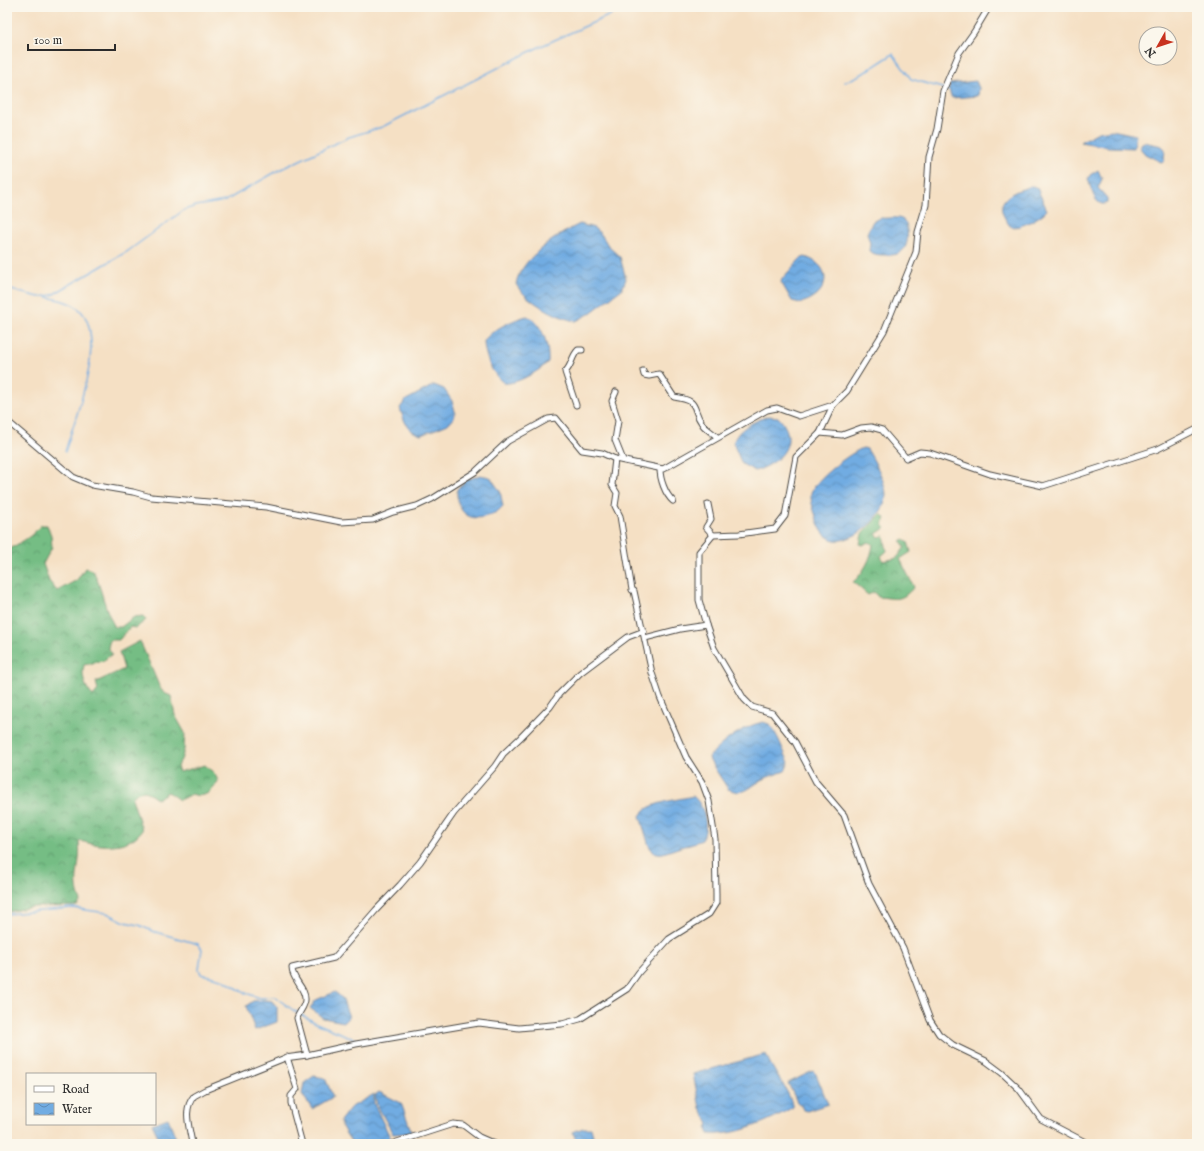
<svg xmlns="http://www.w3.org/2000/svg" width="1204" height="1151" viewBox="0 0 1204 1151" font-family="'IM FELL English',serif">
<style>
.forest{fill:url(#forest-crowns);stroke:#507458}
.water{fill:url(#water-waves);stroke:#4e6c86}
.lines{fill:none;stroke-linecap:round;stroke-linejoin:round}
.stream{stroke:#71ace2;stroke-width:1.5}
.street-casing{stroke:#494642;stroke-width:7}
.street{stroke:#fff;stroke-width:5}
</style>
<defs>
<pattern id="forest-crowns" width="20" height="18" patternUnits="userSpaceOnUse"><rect width="20" height="18" fill="#74bd84"/><path d="M2 6a3 3 0 1 1 6 0M12 15a3 3 0 1 1 6 0" fill="none" stroke="#5f9a6c"/></pattern>
<pattern id="water-waves" width="16" height="10" patternUnits="userSpaceOnUse"><rect width="16" height="10" fill="#71ace2"/><path d="M0 5q4-4 8 0t8 0" fill="none" stroke="#5d8cb7"/></pattern>
</defs>
<rect width="100%" height="100%" fill="#fbf7ec"/>
<filter id="ink" filterUnits="userSpaceOnUse"><feTurbulence type="fractalNoise" baseFrequency=".025" numOctaves="2"/><feDisplacementMap in="SourceGraphic" scale="8" xChannelSelector="R" yChannelSelector="G"/><feConvolveMatrix kernelMatrix="1 2 1 2 8 2 1 2 1" color-interpolation-filters="sRGB"/></filter>
<filter id="wash" filterUnits="userSpaceOnUse"><feTurbulence type="fractalNoise" baseFrequency=".012" numOctaves="4" result="noise"/><feDisplacementMap in="SourceGraphic" scale="16" xChannelSelector="R" yChannelSelector="G"/><feGaussianBlur stdDeviation="0.9" result="paint"/><feColorMatrix in="noise" values="0 0 0 0 0 0 0 0 0 0 0 0 0 0 0 0 0 1.4 0 .05"/><feComposite in="paint" operator="in"/></filter>
<g filter="url(#wash)">
<rect width="100%" height="100%" fill="#f5e0c4"/>
<!-- forest -->
<g class="forest">
<path d="M881,514L885,518L883,524L885,528L876,534L879,537L884,536L887,551L881,556L883,561L897,558L905,547L901,541L904,539L908,542L911,552L900,559L914,587C900,603 896,598 878,597L874,592L868,595L853,582C863,574 872,557 873,544L868,542L863,545L860,544L862,534Z"/>
<path d="M41,525H47L51,535L52,547L43,564L49,581L57,591L77,580L85,568L93,570C102,588 104,609 115,627H121L134,617L143,616L146,620L136,628L130,627L119,640H110L108,647L112,654L103,661L84,665C81,676 85,688 93,696L98,690L96,682L124,669L119,652L140,641L160,688L164,693L171,696L175,715L185,733L184,750L181,760L177,766L179,772L205,765L215,774L218,781C213,792 203,799 192,794L179,800L168,792L157,799L145,791L138,792L132,798L142,830C130,849 99,847 81,841L79,842C82,864 71,880 81,901L77,906L32,907L7,912V560L10,558L9,550C22,540 29,540 41,525Z"/>
</g>
<!-- water -->
<g class="water">
<polygon points="976,81 979,88 978,96 952,98 950,94 949,84"/>
<polygon points="1112,130 1136,135 1134,148 1109,147 1080,142 1098,132"/>
<polygon points="1144,142 1162,146 1165,149 1164,161 1161,162 1145,154 1140,148 1140,144"/>
<path d="M1098,170L1102,179L1098,188L1107,198V203C1095,209 1091,187 1088,179L1090,175Z"/>
<path d="M1033,186L1037,188L1047,210C1041,217 1019,230 1010,226C998,210 998,200 1017,191C1023,189 1027,187 1033,186Z"/>
<path d="M881,218C887,219 898,216 903,220C907,223 907,227 907,231C909,247 903,256 887,255C879,255 875,255 869,251L870,243L867,233L873,221Z"/>
<path d="M580,224L594,228L601,234L609,247L620,257L626,279L622,289L589,314L576,321C559,319 523,299 516,284C520,259 558,234 580,224Z"/>
<path d="M805,257C836,267 828,297 800,303L792,301L781,282L782,279L800,259Z"/>
<path d="M527,316C543,323 549,346 548,362C540,371 515,385 504,383C492,375 484,355 484,341C491,330 514,319 527,316Z"/>
<path d="M434,385L444,389L452,401L455,411L454,417L448,424L421,435C407,431 404,421 400,408L406,400Z"/>
<path d="M768,416L778,417C801,441 781,463 755,471L742,464L733,443C738,428 753,422 768,416Z"/>
<path d="M863,448L867,449C874,460 887,484 886,497C885,516 850,547 831,539C823,535 820,528 817,520C815,512 810,502 811,493C814,480 851,452 863,448Z"/>
<path d="M480,475L490,477L500,491L503,506C499,511 494,514 487,516C466,523 456,509 457,489L467,480Z"/>
<path d="M763,722L769,724C779,736 782,749 789,762L785,771C777,774 769,776 762,780C748,788 745,796 728,789L710,761L709,757C722,742 743,726 763,722Z"/>
<path d="M693,796C705,806 709,827 702,840L663,853L655,854L649,846L640,816C647,802 678,800 693,796Z"/>
<polygon points="335,992 342,998 349,1017 344,1022 323,1018 310,1008 316,1000"/>
<polygon points="263,1000 272,1001 277,1007 277,1022 255,1030 246,1006 253,1001"/>
<path d="M766,1054C773,1073 788,1087 793,1107C770,1121 737,1136 709,1134L707,1129L709,1123L700,1108L693,1074Z"/>
<polygon points="813,1071 816,1074 828,1104 807,1111 803,1110 801,1105 797,1102 788,1083"/>
<polygon points="314,1076 325,1078 333,1097 312,1109 302,1094 304,1083"/>
<polygon points="379,1092 401,1103 412,1133 393,1134 377,1105 375,1095"/>
<path d="M374,1094V1104L390,1137C380,1146 366,1144 353,1144C348,1137 342,1129 340,1121L350,1108Z"/>
<polygon points="168,1118 176,1138 171,1144 162,1144 152,1124"/>
<polygon points="583,1128 591,1128 595,1144 577,1144 573,1132"/>
</g>
<g class="lines">
<!-- stream -->
<g class="stream">
<polyline points="845,82 862,74 893,54 911,79 949,90"/>
<polyline points="7,289 39,297 52,295 128,251 184,210 196,206 225,201 281,169 349,137 382,127 539,47 628,7"/>
<path d="M47,297C59,300 73,302 81,311C107,340 75,418 65,452"/>
<polyline points="7,914 72,908 107,913 125,922 139,925 152,931 198,944 202,949 199,969 201,974 222,979 243,992 260,998 275,997 293,1010 316,1023 355,1039"/>
</g>
</g>
</g>
<g filter="url(#ink)">
<g class="lines">
<defs>
<g id="street">
<path d="M643,371L644,375L649,376L659,374L674,397C702,401 690,408 703,425C706,429 713,433 717,437"/>
<polyline points="616,392 612,401 618,421 615,440 623,460"/>
<path d="M576,405L565,372C572,366 571,357 578,350H582"/>
<polyline points="7,421 73,477 92,485 133,492 151,497 266,507 341,522 373,520 393,512 417,506 432,499 475,472 508,441 548,419 556,418 582,450 602,453 615,459 663,469 767,410 777,408 799,416 833,405"/>
<polyline points="820,433 842,435 861,428 871,427 882,430 906,458 920,452 930,453 990,474 1043,486 1158,449 1197,429"/>
<path d="M660,469C660,479 665,494 673,501"/>
<polyline points="708,504 711,519 706,527 713,535"/>
<polyline points="706,625 699,600 699,552 713,535 739,534 775,529 785,516 796,457 820,433 833,405 847,391 884,331 916,252 918,232 926,205 929,157 937,129 943,91 959,53 974,32 989,7"/>
<polyline points="645,638 680,629 706,625 714,648 744,699 752,707 772,713 795,742 816,782 844,815 869,884 903,948 930,1020 939,1034 953,1045 986,1061 1002,1073 1019,1089 1041,1119 1089,1144"/>
<path d="M307,1055L297,1018C299,1012 305,1006 305,1000C306,988 292,980 292,968L334,958L376,910L400,885L420,862L454,813L495,766L503,754L520,738L550,707L559,694L580,673L628,637L644,631"/>
<polyline points="287,1057 297,1089 291,1096 291,1103 302,1144"/>
<path d="M192,1144C190,1128 182,1110 194,1096L205,1090L285,1058L307,1055L356,1044L461,1026L479,1023L519,1028L562,1024L580,1019L627,989L639,972L669,939L709,914L716,903V894L715,839L709,801L702,782L686,757L660,697L652,673L634,591L632,590L620,516L615,506L617,493L612,485L615,459"/>
<polyline points="391,1144 453,1124 463,1125 479,1137 495,1144"/>
</g>
</defs>
<!-- street casing -->
<use href="#street" class="street-casing"/>
<!-- street -->
<use href="#street" class="street"/>
</g>
</g>
<!-- margin -->
<rect width="1204" height="1151" fill="none" stroke="#fbf7ec" stroke-width="24"/>
<!-- legend -->
<rect x="26" y="1073" width="130" height="52" fill="#fbf7ec" stroke="#a8a59f"/>
<rect x="34" y="1086" width="20" height="6" fill="#ffffff" stroke="#a8a59f"/>
<text x="62" y="1093" font-size="12" fill="#2b2b2b">Road</text>
<rect x="34" y="1103" width="20" height="12" fill="url(#water-waves)" stroke="#a8a59f"/>
<text x="62" y="1113" font-size="12" fill="#2b2b2b">Water</text>
<!-- north arrow -->
<g transform="translate(1158 46) rotate(231)"><circle r="19" fill="#fbf7ec" stroke="#a8a59f"/>
<path d="M0-3L7 15L0 10L-7 15Z" fill="#c8321e"/>
<text y="-6" font-size="11" font-weight="bold" text-anchor="middle" fill="#2b2b2b">N</text>
</g>
<!-- scale -->
<path d="M28 44v6h87v-6" fill="none" stroke="#2b2b2b" stroke-width="2"/>
<text x="34" y="44" font-size="12" fill="#2b2b2b" stroke="#fbf7ec" stroke-width="3" paint-order="stroke">100 m</text>
</svg>
